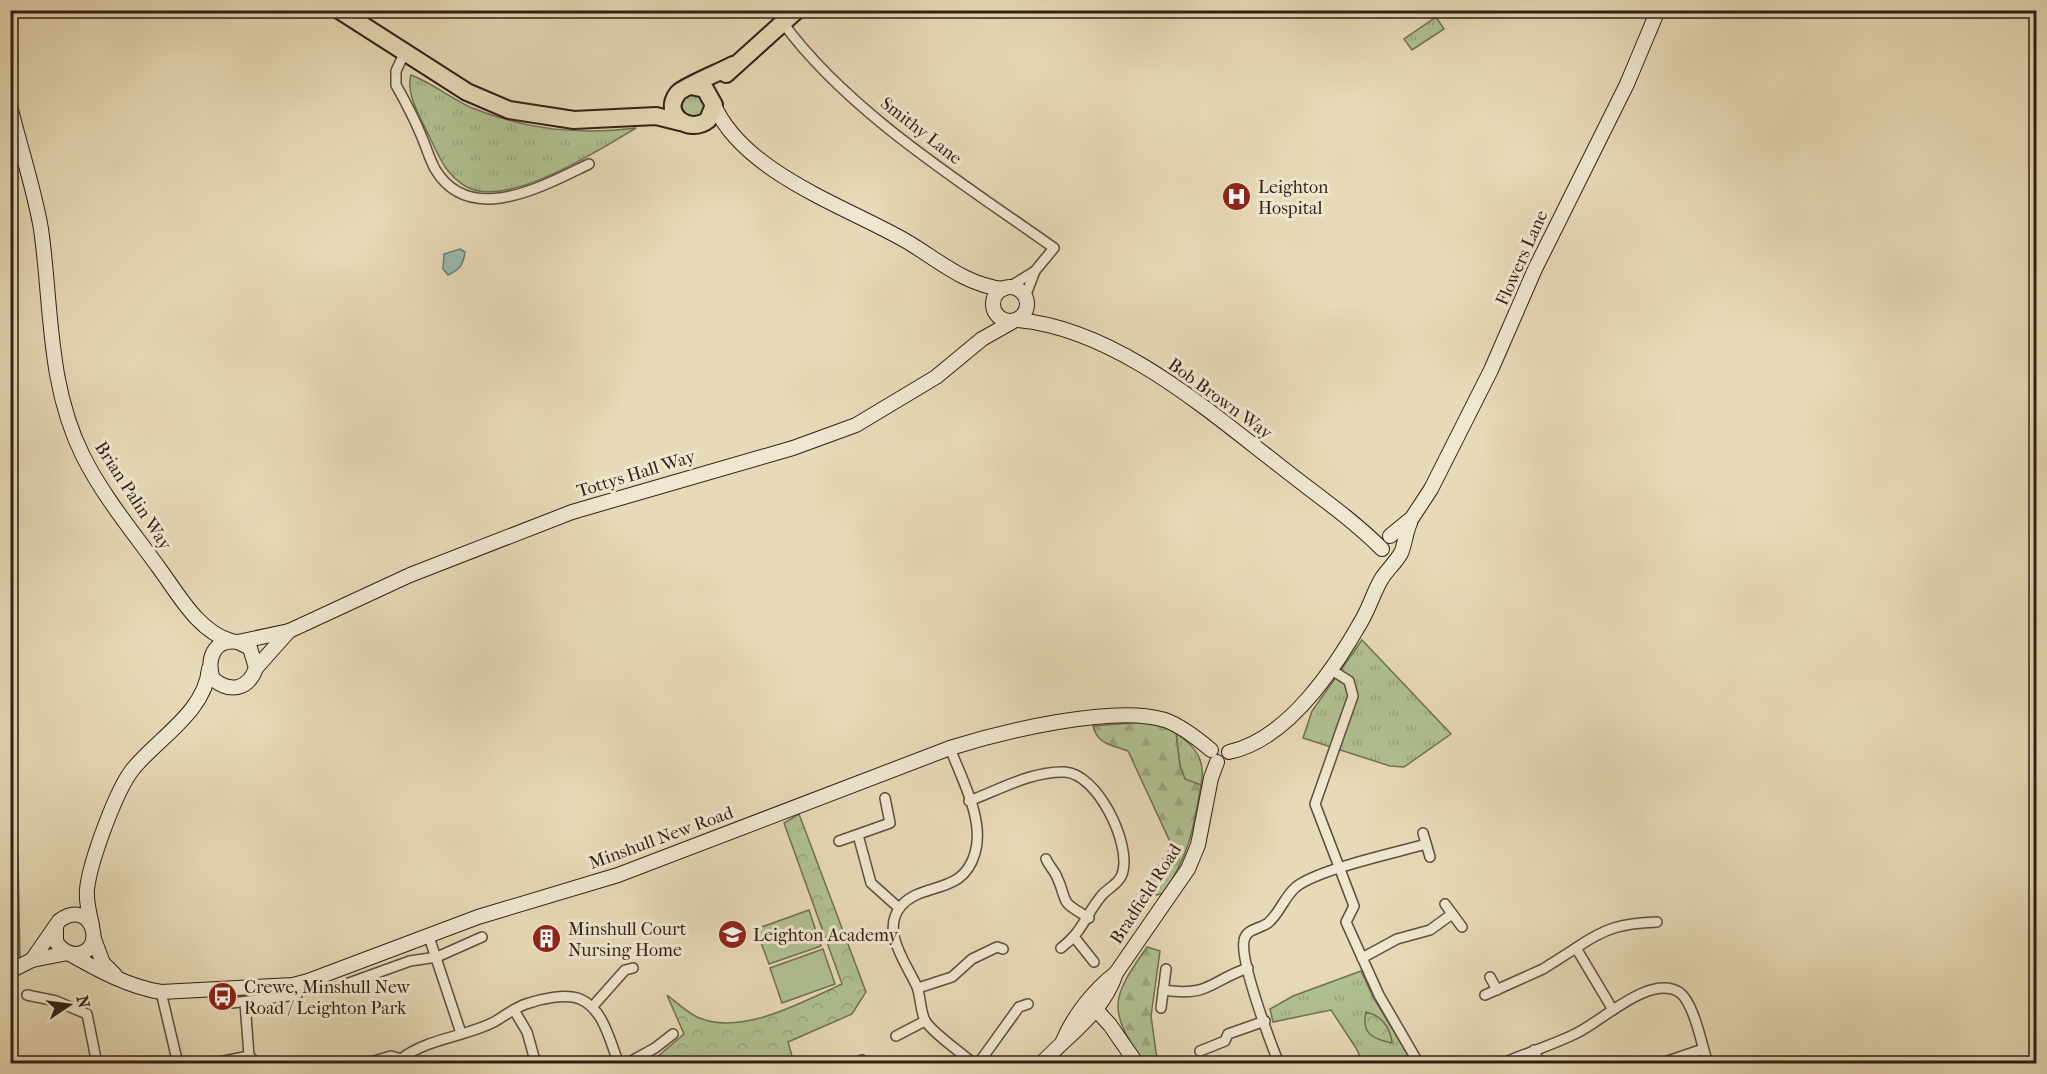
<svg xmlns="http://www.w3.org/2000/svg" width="2047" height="1074" viewBox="0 0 2047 1074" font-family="'IM FELL French Canon',serif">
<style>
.grass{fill:url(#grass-tufts);stroke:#707054;stroke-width:1.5}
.forest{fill:url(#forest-firs);stroke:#707054;stroke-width:1.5}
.cemetery{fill:url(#cemetery-stones);stroke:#707054;stroke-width:1.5}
.park{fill:url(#park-crowns);stroke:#707054;stroke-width:1.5}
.pitch{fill:#b1c191;stroke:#707054;stroke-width:1.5}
.water{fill:#97bbae;stroke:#6e7d71;stroke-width:1.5}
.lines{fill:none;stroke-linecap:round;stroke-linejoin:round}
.street-casing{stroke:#5e4e3e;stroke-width:12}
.secondary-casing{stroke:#301f16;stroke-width:16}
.highway-casing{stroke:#301f16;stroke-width:20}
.street{stroke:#efe7d0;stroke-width:9}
.secondary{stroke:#efe7d0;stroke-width:14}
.highway{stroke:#e7dab6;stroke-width:16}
.labels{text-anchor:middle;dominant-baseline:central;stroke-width:6;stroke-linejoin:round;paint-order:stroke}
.street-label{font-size:18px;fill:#301f16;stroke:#efe7d0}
.poi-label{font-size:18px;fill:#301f16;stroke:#efe7d0;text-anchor:start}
</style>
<defs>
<pattern id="grass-tufts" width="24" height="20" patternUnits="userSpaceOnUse" patternTransform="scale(1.5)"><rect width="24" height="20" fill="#b1c191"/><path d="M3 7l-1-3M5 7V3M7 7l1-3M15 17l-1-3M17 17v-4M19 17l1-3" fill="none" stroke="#99a57c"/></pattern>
<pattern id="forest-firs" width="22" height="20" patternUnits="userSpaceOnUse" patternTransform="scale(1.5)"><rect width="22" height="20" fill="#b1c191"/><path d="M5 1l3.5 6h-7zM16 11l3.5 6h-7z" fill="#99a57c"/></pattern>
<pattern id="cemetery-stones" width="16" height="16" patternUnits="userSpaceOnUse" patternTransform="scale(1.5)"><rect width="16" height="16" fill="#b1c191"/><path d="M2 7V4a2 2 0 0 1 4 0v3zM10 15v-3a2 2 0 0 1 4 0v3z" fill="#99a57c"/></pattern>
<pattern id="park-crowns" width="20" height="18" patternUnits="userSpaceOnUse" patternTransform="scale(1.5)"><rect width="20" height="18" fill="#b1c191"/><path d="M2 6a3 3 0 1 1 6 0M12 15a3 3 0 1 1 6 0" fill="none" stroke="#99a57c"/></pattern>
</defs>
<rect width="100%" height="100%" fill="#e7dab6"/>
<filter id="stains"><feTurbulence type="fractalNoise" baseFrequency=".00333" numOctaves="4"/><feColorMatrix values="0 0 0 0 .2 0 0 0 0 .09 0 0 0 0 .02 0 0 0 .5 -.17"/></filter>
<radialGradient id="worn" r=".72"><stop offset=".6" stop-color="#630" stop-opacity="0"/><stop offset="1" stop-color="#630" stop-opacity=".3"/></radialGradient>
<!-- grass -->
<g class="grass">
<polygon points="1436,17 1444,29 1412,50 1404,39"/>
<path d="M411,75C433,83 451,99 472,108C528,130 577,135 636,128C599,150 508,209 467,187C447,176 440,159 431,140C423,122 405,95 411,75Z"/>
<polygon points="689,91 706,97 705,117 686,120 679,102"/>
<polygon points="1362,640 1451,734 1404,767 1390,766 1303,738 1312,711"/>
<path d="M1176,733C1196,747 1206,760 1201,785L1185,780L1180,766Z"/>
<polygon points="1361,971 1373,997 1413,1063 1363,1063 1356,1048 1331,1010 1273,1022 1270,1009 1293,996"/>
</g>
<!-- forest -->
<g class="forest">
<path d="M1144,722L1159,724L1176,733L1180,766L1185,779L1201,785C1193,831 1190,852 1164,893L1157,895L1150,892L1147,884L1172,846L1128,751C1112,745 1097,744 1093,726Z"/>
<path d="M1147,947L1160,951L1151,1016L1157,1059L1143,1063C1108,1008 1110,1000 1147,947Z"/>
</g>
<!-- cemetery -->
<polygon class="cemetery" points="10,818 18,856 20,961 10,966"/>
<!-- park -->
<g class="park">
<path d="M799,814L866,992L852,1014L788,1042L794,1063H650L684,1034L667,995C676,1002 687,1012 697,1017C741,1037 802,1002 842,984L784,823Z"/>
<polygon points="11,1009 15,1009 18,1063 11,1063"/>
<path d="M1366,1012C1382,1016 1390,1027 1392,1043C1373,1039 1361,1034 1366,1012Z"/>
</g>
<!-- pitch -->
<g class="pitch">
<polygon points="809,910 821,946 769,964 756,929"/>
<polygon points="823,949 835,984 782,1003 770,968"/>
</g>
<!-- water -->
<path class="water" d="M460,249L465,252C463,266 460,269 448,275L443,269L444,254Z"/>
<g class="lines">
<defs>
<g id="street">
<path d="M783,23C849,113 964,184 1054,248L1035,271L1009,287"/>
<path d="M404,54L396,71V85C405,101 414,118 421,135C426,146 429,158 435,169C470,228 545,185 589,164"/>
<polyline points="1025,297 1035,271"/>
<polyline points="1330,669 1349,681 1353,696 1315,804 1354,906 1346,922 1379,995 1419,1064"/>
<path d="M950,748C961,778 985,820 975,853C963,896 923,881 901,906C880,931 907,964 917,987C921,997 920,1013 926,1022C936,1036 961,1052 974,1064"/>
<path d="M969,801C999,790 1031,771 1065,772C1097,774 1130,841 1123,871C1121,882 1110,887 1103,894C1086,913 1084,931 1061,948"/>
<polyline points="1423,833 1430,857"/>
<polyline points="858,835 871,883 899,908"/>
<polyline points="839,841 890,823 885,798"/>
<path d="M1046,859C1049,866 1053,869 1056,875C1070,904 1056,899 1089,918"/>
<polyline points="1445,904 1462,927"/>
<polyline points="428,934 461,1033"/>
<polyline points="1075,938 1094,962"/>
<path d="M1576,948C1605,928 1622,923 1657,922"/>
<polyline points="1362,958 1397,939 1430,930 1452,914"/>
<polyline points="1490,977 1497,990"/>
<polyline points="335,988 410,961 437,957 482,937"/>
<polyline points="918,988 952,977 972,959 997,947 1003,949"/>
<path d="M1163,990C1210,997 1208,982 1248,968"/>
<polyline points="161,992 178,1064"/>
<polyline points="27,995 56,1001 87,1014 97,1064"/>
<polyline points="1485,995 1543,969 1576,948 1613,1010"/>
<polyline points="245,1002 249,1056"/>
<polyline points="232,1003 297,995"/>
<polyline points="593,1006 625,970 633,968"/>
<polyline points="1161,1008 1166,969"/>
<polyline points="514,1010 527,1032 536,1064"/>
<polyline points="896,1036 925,1021"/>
<polyline points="1534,1050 1540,1064"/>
<polyline points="1200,1051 1225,1041 1228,1034 1265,1021"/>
<polyline points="367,1063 391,1056 401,1059"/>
<polyline points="209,1064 249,1056 258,1064"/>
<path d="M402,1064L401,1059C428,1038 465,1037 494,1022C505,1016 514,1008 526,1004C540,999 566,993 580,999C604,1009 610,1042 619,1064"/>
<polyline points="626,1064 655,1048 673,1034"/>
<polyline points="852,1064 862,1060"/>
<polyline points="978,1064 1019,1007 1028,1004"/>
<path d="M1279,1064C1270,1041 1240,962 1244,941C1245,929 1260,929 1268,923C1280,913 1284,897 1296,887C1319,869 1395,853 1426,844"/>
<path d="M1501,1064C1526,1053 1553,1045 1577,1033C1602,1021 1650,974 1679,992C1694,1002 1702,1046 1708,1064"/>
<polyline points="1659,1064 1703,1049"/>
</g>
<g id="secondary">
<path d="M714,105C744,173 845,206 906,241C937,259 965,285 1003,289"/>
<path d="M10,106C20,147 34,188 41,229C52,306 47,384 83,456C103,496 133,532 159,568C179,595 198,631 231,641"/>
<circle cx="1010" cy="304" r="17"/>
<path d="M1018,320C1115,329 1205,408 1280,466C1314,493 1351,518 1382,549"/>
<polyline points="1390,536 1412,518 1431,489 1491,370 1535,269 1627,84 1658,10"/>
<path d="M238,642L250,648L256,668C248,690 230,693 213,679C206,659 214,638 238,642L289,631L410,575L572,512L793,448L856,425L936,377L982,339L1012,322"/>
<polyline points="256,668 289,631"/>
<path d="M1229,752C1287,740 1335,668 1362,620C1370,606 1374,591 1382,578C1388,569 1396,562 1401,553C1404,548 1406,531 1410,523"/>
<path d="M92,925C89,913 86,901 87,889C90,862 116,790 133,769C158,738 205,712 209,669"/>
<polyline points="94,939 103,963 115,975"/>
<path d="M32,960L59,921C92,896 108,952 76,954C67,954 61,949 56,942V926"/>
<path d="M10,971L32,960L68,953C96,969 129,987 161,992L293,985L308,981L478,917L618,875L950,748C1001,732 1114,704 1165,720C1182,726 1198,739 1211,750"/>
<polyline points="1090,1003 1110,1025 1137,1064"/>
<path d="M1063,1041C1074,1015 1094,990 1116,973"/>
<path d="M1041,1064C1069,1034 1103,1013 1116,973L1188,869L1198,845L1211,778L1217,762"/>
</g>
<g id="highway">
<polyline points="339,10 467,92 509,110 574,120 656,116 680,122"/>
<polyline points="726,74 797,10"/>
<path d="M691,86L705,89L714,105L708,120C689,135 661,114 678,93C683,87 722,71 733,65"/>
</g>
</defs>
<!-- street casing -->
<use href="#street" class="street-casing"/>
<!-- secondary casing -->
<use href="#secondary" class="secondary-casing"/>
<!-- highway casing -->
<use href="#highway" class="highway-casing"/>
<!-- street -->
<use href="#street" class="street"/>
<!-- secondary -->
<use href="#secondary" class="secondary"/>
<!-- highway -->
<use href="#highway" class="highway"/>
</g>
<!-- icons -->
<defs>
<symbol id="hospital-disc" viewBox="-11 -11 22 22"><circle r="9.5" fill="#8f2418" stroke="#efe7d0"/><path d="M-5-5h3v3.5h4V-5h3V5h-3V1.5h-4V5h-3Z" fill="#fff"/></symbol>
<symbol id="school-disc" viewBox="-11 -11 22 22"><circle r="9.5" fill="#8f2418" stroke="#efe7d0"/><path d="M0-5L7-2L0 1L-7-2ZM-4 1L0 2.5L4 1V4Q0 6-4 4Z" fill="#fff"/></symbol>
<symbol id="building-disc" viewBox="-11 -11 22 22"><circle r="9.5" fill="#8f2418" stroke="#efe7d0"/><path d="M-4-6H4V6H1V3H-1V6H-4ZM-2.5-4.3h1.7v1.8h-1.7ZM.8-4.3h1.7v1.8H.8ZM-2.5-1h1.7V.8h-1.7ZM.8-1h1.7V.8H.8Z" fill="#fff"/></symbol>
<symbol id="bus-disc" viewBox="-11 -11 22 22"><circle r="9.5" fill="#8f2418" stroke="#efe7d0"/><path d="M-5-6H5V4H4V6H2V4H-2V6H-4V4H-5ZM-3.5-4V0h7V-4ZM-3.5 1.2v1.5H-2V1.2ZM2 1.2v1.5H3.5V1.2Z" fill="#fff"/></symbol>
</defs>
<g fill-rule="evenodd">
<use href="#hospital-disc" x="1220" y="180" width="33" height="33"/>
<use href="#school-disc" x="716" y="918" width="33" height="33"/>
<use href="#building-disc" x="530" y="922" width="33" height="33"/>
<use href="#bus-disc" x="206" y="980" width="33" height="33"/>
</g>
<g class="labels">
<!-- street labels -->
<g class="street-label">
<text transform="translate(921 131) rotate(38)">Smithy Lane</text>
<text transform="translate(1522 258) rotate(-66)">Flowers Lane</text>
<text transform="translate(1220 399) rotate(36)">Bob Brown Way</text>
<text transform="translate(636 474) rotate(-17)">Tottys Hall Way</text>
<text transform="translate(133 496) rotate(57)">Brian Palin Way</text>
<text transform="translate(661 838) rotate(-20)">Minshull New Road</text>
<text transform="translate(1146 894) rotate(-57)">Bradfield Road</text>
</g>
<!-- poi labels -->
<g class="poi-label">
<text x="1258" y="187">Leighton<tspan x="1258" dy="21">Hospital</tspan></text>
<text x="568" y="929">Minshull Court<tspan x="568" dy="21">Nursing Home</tspan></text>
<text x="753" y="935">Leighton Academy</text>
<text x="244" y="987">Crewe, Minshull New<tspan x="244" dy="21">Road / Leighton Park</tspan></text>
</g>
</g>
<!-- margin -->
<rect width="2047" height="1074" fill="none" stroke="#e7dab6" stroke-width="36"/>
<rect x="12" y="12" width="2023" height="1050" fill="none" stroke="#301f16" stroke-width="3"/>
<rect x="18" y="18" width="2011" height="1038" fill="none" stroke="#301f16" stroke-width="1.5"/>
<!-- north arrow -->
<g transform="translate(69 1005) rotate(77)" stroke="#efe7d0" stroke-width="4.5" paint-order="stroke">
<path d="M0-4.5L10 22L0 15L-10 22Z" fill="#301f16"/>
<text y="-9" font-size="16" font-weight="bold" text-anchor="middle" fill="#301f16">N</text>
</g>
<rect width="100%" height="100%" filter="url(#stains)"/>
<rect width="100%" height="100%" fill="url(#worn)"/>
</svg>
